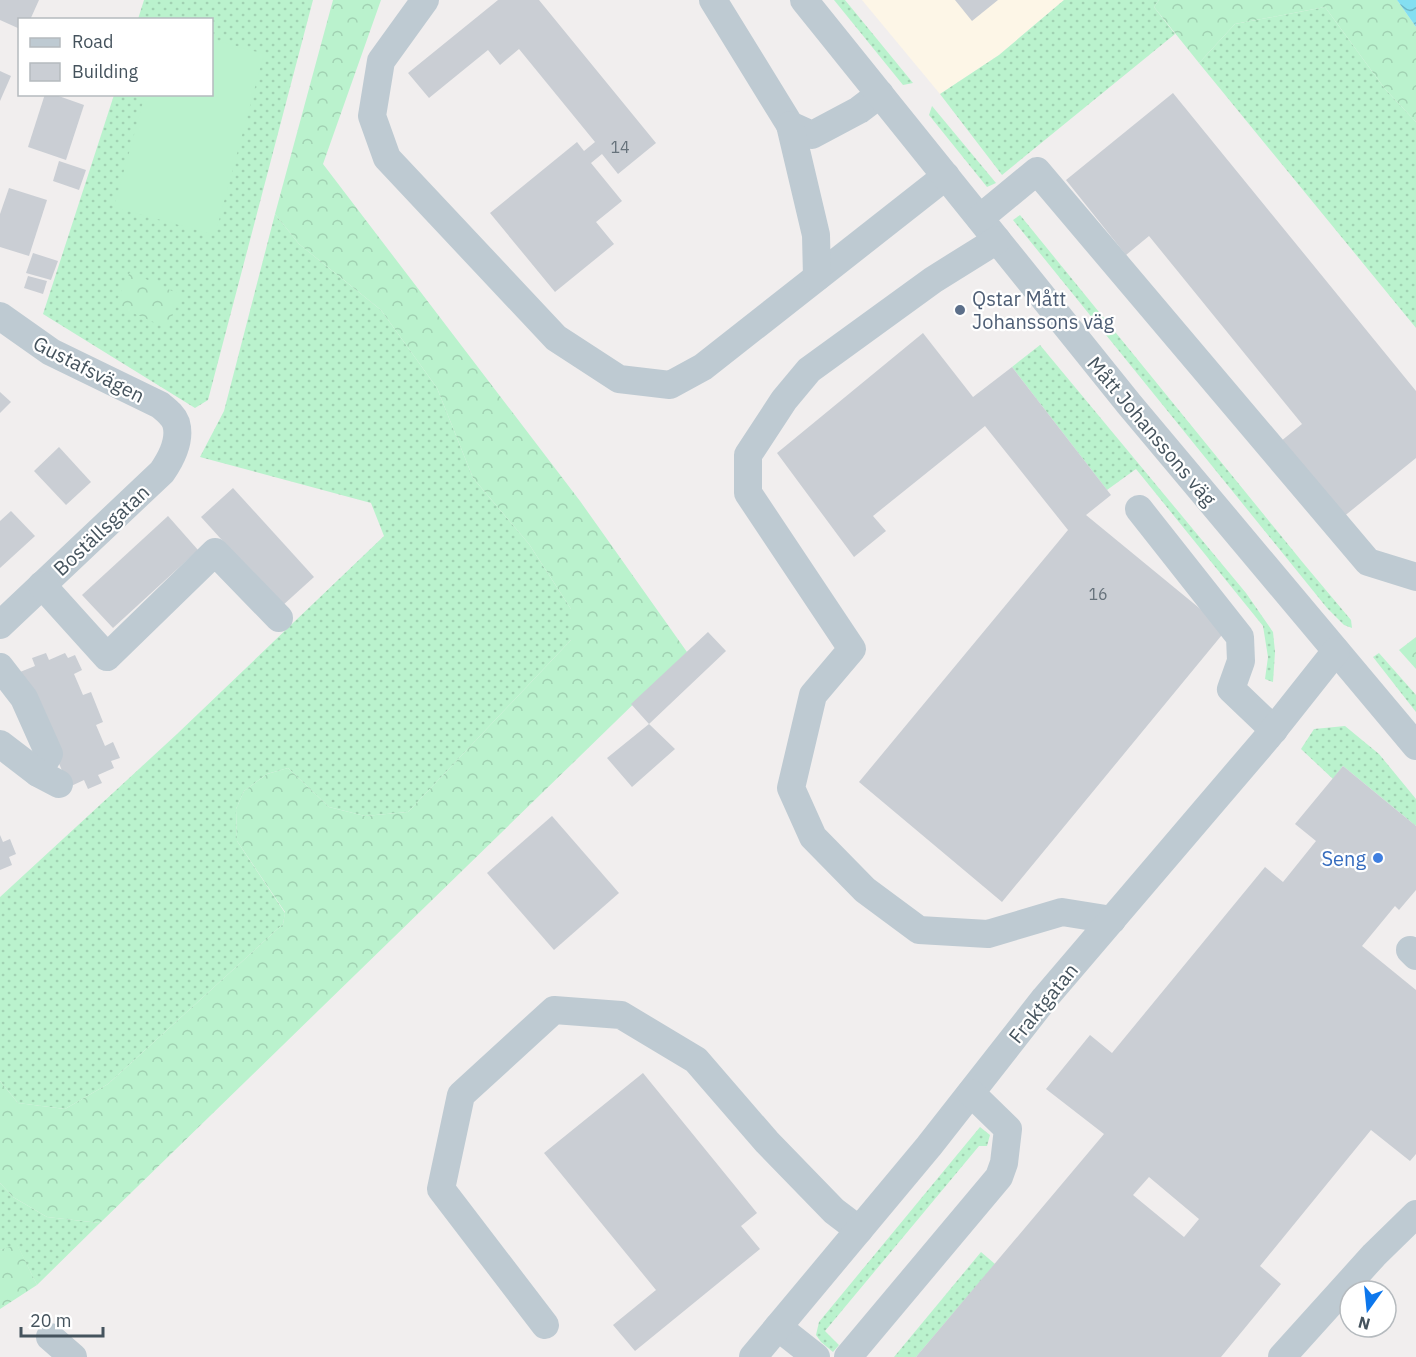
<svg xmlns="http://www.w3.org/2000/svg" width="1416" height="1357" viewBox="0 0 1416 1357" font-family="'IBM Plex Sans',sans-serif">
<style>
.commercial{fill:#fdf6e7}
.grass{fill:url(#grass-dots)}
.forest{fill:url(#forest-crowns)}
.pitch{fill:#baf2cd}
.water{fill:url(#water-waves)}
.building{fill:#caced4;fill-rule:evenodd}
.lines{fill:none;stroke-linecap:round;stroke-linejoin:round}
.minor{stroke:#becad2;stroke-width:28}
.service-dot{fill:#5c6f8a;stroke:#fff;stroke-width:2}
.shop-dot{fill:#3f7fe0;stroke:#fff;stroke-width:2}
.labels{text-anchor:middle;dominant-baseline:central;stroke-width:4.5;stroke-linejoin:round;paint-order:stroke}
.number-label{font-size:16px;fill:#66727b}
.service-label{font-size:20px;fill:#4e5e75;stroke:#fff;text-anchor:start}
.street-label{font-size:20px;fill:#45535d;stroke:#fff}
.shop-label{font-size:20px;fill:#366cbe;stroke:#fff;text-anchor:end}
</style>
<defs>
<pattern id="grass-dots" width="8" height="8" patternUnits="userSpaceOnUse" patternTransform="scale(1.5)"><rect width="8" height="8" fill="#baf2cd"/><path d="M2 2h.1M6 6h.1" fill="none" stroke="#a1d1b2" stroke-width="1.8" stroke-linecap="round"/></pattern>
<pattern id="forest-crowns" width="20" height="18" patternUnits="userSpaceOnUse" patternTransform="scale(1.5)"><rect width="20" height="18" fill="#baf2cd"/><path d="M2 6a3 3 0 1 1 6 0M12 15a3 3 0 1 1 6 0" fill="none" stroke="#a1d1b2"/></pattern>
<pattern id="water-waves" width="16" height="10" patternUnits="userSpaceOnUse" patternTransform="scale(1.5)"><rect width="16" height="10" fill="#84dff1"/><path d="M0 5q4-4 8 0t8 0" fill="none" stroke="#6eb7c6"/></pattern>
</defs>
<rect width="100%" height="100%" fill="#f1eeee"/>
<!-- commercial -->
<polygon class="commercial" points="862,0 1064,0 999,55 940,94"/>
<!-- grass -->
<g class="grass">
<polygon points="144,0 313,0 208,400 195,408 43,314 114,95 212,94 212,20 138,19"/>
<polygon points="834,0 845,0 913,83 903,85"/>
<polygon points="1064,0 1159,0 1154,7 1175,34 1002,175 940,94 999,55"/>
<polygon points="1325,7 1385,89 1416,122 1416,328 1199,63 1235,24"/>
<polygon points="932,106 996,183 987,187 929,115"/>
<polygon points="275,214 299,244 381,310 437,388 473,478 529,544 571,609 571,640 408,812 365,816 329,807 288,768 267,774 244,791 236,809 237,841 285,913 283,924 108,1084 65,1109 18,1103 0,1081 0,897 177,734 384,536 371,503 200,457 224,411"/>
<polygon points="1020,215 1304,564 1351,620 1352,628 1344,625 1327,608 1013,220"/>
<polygon points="1040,345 1246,593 1273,632 1275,652 1273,682 1265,679 1268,657 1263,626 1136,469 1107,490 1012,367"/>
<polygon points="1379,653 1416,695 1416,712 1373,657"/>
<polygon points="1345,726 1379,754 1416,799 1416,826 1343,766 1333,779 1301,749 1314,729"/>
<polygon points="980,1127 990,1135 987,1146 979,1146 825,1331 839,1345 833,1352 821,1342 816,1335 819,1322"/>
<polygon points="0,1183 13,1197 47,1217 100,1223 37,1285 17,1245 0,1250"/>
<polygon points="981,1252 995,1264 916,1357 894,1357"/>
</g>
<!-- forest -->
<g class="forest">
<polygon points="333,0 381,0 323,164 580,501 687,652 100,1223 47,1217 13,1197 0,1183 0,1081 18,1103 65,1109 108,1084 283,924 285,912 237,841 236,809 244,791 267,774 288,768 329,807 365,816 408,812 571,640 571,609 529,544 473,478 437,388 381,310 299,244 275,214"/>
<polygon points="1159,0 1397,0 1416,27 1416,122 1385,89 1325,7 1235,24 1199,63 1154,7"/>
<polygon points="130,272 181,295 167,328 115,305"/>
<polygon points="1416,637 1416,669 1399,650"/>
<polygon points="17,1244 37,1285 0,1309 0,1250"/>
</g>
<!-- pitch -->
<polygon class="pitch" points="212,39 264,54 215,235 114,207 145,95 212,94"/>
<!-- water -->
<polygon class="water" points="1397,0 1416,0 1416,27"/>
<!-- building -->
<g class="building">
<polygon points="0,0 39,0 30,20 20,20 20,29 0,20"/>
<polygon points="498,0 539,0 656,143 618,174 602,154 591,163 622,201 596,222 614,244 555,292 490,213 577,142 584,151 595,142 519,49 500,65 488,50 429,98 408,73"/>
<polygon points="955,0 998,0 972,21"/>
<polygon points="0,71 11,76 0,101"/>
<polygon points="1173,93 1416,391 1416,458 1337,522 1275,446 1302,424 1149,236 1126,255 1066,180"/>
<polygon points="45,94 53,94 84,105 66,160 28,147"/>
<polygon points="59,161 86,170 79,190 53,181"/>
<polygon points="9,188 47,200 29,256 0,247 0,214"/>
<polygon points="33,253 58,261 51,280 26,273"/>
<polygon points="28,276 47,281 43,294 24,288"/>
<polygon points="923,333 973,397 1012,367 1111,495 1086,515 1226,630 1002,902 859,782 1068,530 985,426 873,516 886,531 854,557 777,453"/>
<polygon points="0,392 11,402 0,413"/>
<polygon points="59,447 91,482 66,505 34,471"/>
<polygon points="233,488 314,577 282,606 201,517"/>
<polygon points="11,511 35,536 0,568 0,521"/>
<polygon points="168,516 198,550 113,628 82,595"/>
<polygon points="708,632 726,651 649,724 675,749 632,787 607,758 649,724 631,704"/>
<polygon points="46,653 49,660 65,653 68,658 75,655 82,670 74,674 83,695 91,692 103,722 96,725 105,746 113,742 120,758 111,761 114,768 98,775 102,783 88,789 84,780 69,787 20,672 35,666 32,658"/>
<path d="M1343,766L1416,826V890L1399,910L1395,906L1362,946L1416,990V1154L1410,1161L1371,1130L1260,1266L1281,1284L1221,1357H916L1104,1134L1046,1089L1090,1035L1112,1053L1265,867L1283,882L1316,841L1295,824ZM1149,1177L1199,1219L1184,1237L1133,1195Z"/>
<polygon points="552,816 619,893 554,950 487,873"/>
<polygon points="0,835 3,842 10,839 16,854 9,857 12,865 0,870"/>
<polygon points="643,1073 757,1213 741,1226 760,1249 635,1351 613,1325 656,1290 544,1153"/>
</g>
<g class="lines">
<!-- minor -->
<g class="minor">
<polyline points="425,0 381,61 372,116 387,158 556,338 619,379 670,385 703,367 946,176"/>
<polyline points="713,0 790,125 812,135 859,110 880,94"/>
<polyline points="804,0 1129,404 1416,746"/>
<polyline points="790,125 816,235 817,277"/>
<polyline points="980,218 1037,171 1368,562 1416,577"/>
<polyline points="997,240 933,280 809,370 784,400 748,455 748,493 852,649 813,695 791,788 813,837 865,890 919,930 988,934 1062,912 1112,920"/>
<path d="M0,316L51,352L160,405C166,410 173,415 176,423C181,440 171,459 162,472L0,625"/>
<polyline points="1139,509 1240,637 1241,661 1231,689 1274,730"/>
<polyline points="42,585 107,657 215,552 279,618"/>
<polyline points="0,667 24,698 49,754 38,773"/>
<polyline points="0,744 38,773 59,784"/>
<polyline points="1410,950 1416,956"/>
<polyline points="545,1325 441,1189 461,1095 554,1010 621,1015 696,1060 767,1142 834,1211 859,1230"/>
<polyline points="778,1327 816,1357"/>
<polyline points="50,1337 73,1357"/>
<polyline points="753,1357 929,1146 1045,998 1267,738 1336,651"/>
<polyline points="848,1357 999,1177 1004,1163 1008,1129 971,1093"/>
<polyline points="1282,1357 1374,1255 1416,1214"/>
</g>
</g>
<!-- markers -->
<circle class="service-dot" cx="960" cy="310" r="6"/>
<circle class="shop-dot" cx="1378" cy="858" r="6"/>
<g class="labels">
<!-- number labels -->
<g class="number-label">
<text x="620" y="147">14</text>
<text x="1098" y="594">16</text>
</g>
<!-- service labels -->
<g class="service-label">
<text x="972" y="298">Qstar Mått<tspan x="972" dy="23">Johanssons väg</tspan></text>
</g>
<!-- street labels -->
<g class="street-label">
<text transform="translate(89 369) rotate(27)">Gustafsvägen</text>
<text transform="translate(1152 431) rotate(50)">Mått Johanssons väg</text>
<text transform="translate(101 530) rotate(-43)">Boställsgatan</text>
<text transform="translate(1043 1003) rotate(-51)">Fraktgatan</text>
</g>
<!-- shop labels -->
<g class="shop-label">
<text x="1366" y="858">Seng</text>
</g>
</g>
<!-- legend -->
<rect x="18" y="18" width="195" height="78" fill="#ffffff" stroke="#b5babe" stroke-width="1.5"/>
<rect x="30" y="38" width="30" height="9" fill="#becad2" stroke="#b5babe" stroke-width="1.5"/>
<text x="72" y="48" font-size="18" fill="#45535d">Road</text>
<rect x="30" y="63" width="30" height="18" fill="#caced4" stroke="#b5babe" stroke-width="1.5"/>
<text x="72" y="78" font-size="18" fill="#45535d">Building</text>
<!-- north arrow -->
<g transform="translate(1368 1309) rotate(195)"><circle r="28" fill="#ffffff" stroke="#b5babe" stroke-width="1.5"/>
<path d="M0-4.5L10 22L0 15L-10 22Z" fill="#0d77ec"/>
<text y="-9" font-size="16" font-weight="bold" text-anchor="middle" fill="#45535d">N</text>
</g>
<!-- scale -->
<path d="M21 1327v9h82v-9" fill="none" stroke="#45535d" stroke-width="3"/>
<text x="30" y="1327" font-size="18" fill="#45535d" stroke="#ffffff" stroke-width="4.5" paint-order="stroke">20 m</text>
</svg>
